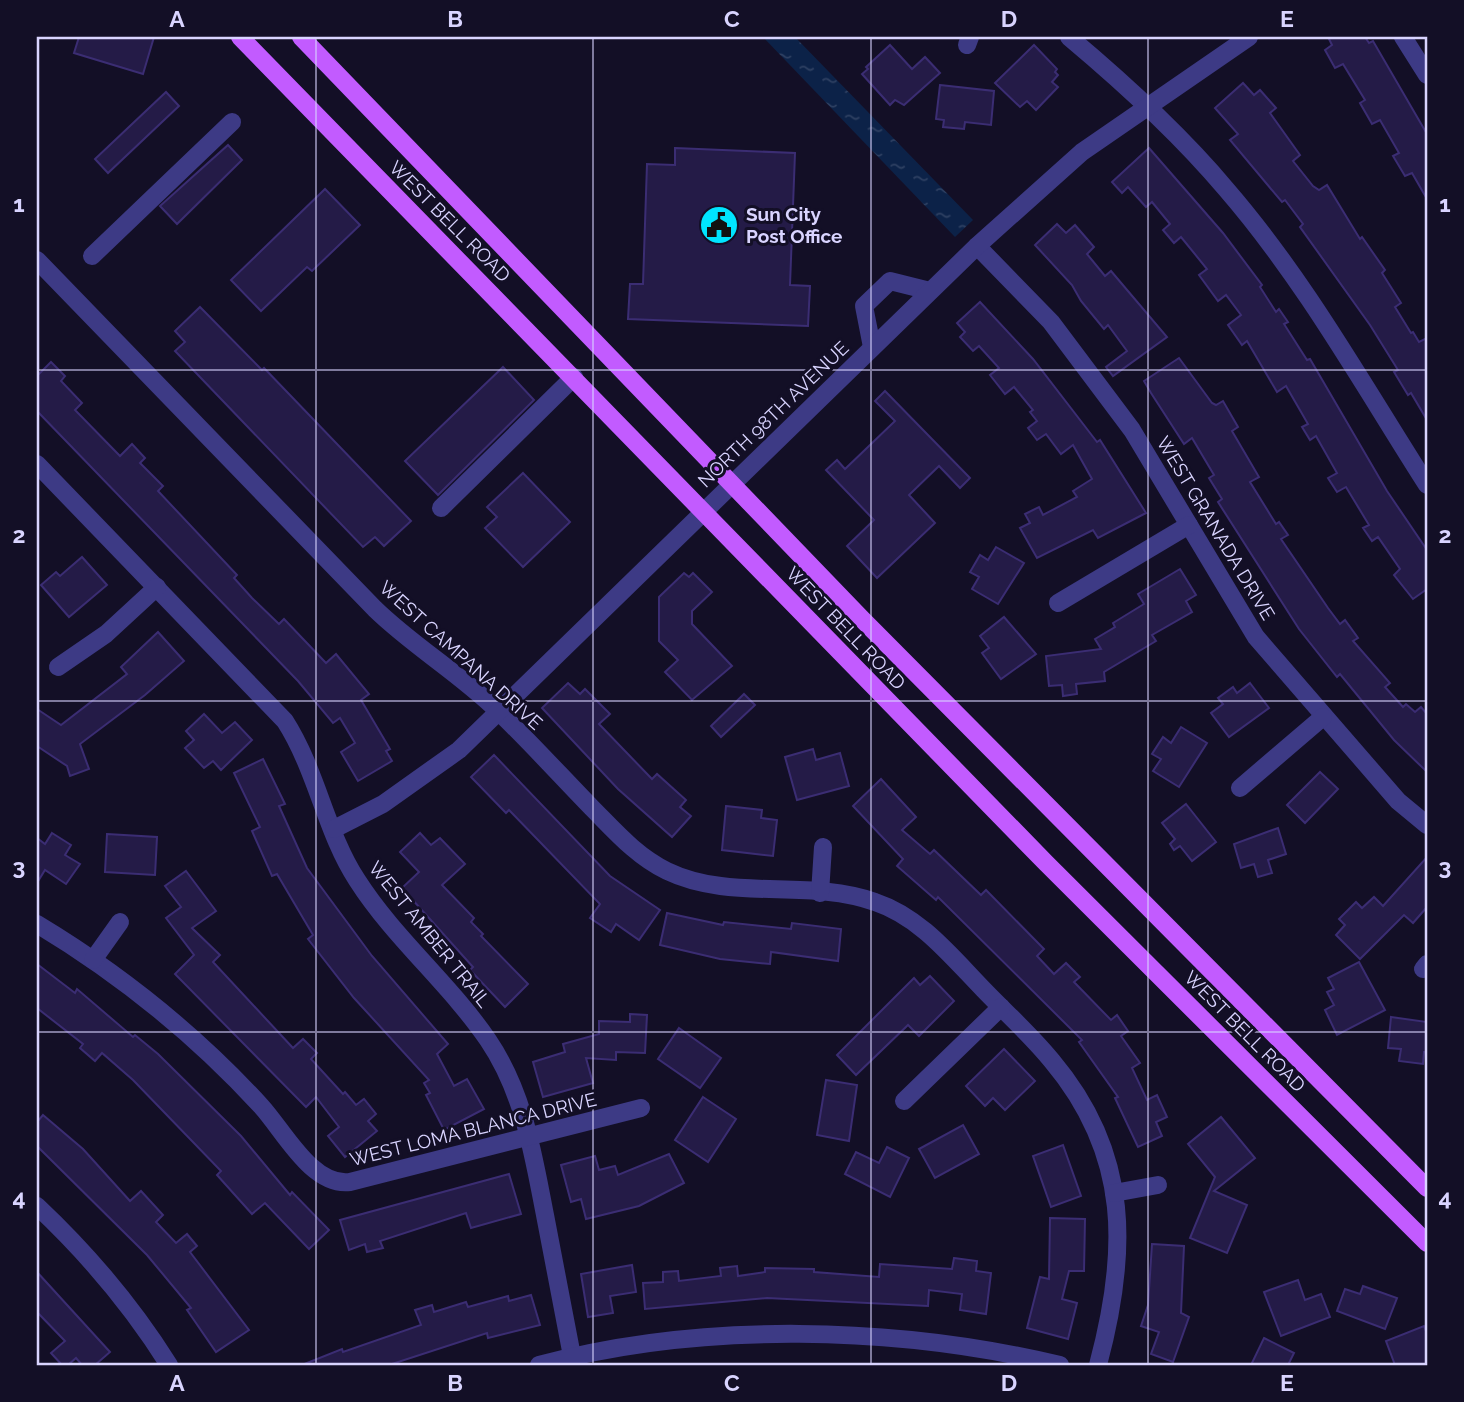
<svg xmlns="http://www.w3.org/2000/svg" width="1464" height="1402" viewBox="0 0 1464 1402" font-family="Raleway,sans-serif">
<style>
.water{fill:url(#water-ripples)}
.building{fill:#241b47;stroke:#3b2d73;stroke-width:2}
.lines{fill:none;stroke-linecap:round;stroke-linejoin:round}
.minor{stroke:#3d3a85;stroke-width:18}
.major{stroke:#c25bff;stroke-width:18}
.grid{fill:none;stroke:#d9d4ff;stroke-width:2;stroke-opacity:0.55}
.labels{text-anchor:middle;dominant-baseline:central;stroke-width:6;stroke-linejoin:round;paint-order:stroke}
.poi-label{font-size:19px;font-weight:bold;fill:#d9d4ff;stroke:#130f26;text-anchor:start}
.street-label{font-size:19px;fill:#d9d4ff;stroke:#130f26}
.neatline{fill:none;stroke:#d9d4ff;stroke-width:2.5}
.grid-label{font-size:23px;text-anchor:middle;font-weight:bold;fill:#d9d4ff}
</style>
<defs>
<pattern id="water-ripples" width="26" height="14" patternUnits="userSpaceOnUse" patternTransform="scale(1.75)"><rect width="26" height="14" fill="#0c2248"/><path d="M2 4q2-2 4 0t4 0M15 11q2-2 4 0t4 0" fill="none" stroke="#2f4163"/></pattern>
</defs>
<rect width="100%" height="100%" fill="#130f26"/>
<!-- water -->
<polygon class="water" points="763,37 795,37 973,220 955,237"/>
<!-- building -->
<g class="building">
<polygon points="79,37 154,37 143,74 74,53"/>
<polygon points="1328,37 1365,37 1369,43 1373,41 1427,134 1427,199 1412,173 1405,176 1393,156 1399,153 1380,120 1372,124 1360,103 1365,100 1343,64 1335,68 1325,50 1332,45"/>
<polygon points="890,45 912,69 925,57 940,73 904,105 895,100 890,105 862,74 868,69 866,67"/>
<polygon points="1034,45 1057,69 1055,72 1058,75 1052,82 1058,87 1036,110 1027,101 1020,107 995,83"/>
<polygon points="1243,83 1254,95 1260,90 1276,108 1270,113 1300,155 1293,161 1313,186 1319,190 1327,185 1360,239 1362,237 1385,270 1382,273 1401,303 1395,307 1411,333 1413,332 1419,342 1427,338 1427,420 1411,393 1408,395 1394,372 1398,370 1370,325 1300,227 1303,224 1285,200 1282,202 1230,140 1238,134 1215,108"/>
<polygon points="940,85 994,91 991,125 965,122 964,129 943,127 944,120 936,119"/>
<polygon points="166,92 179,106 108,173 95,159"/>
<polygon points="228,145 242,160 177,224 160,206"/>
<polygon points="675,148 795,153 790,285 810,286 808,326 628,319 630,284 643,284 647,164 675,165"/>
<polygon points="1149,148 1223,233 1262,285 1260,287 1276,312 1279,309 1288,322 1284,324 1307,360 1310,359 1387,491 1427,550 1427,589 1413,599 1394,575 1400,569 1378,537 1372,541 1363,528 1369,525 1346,487 1337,492 1328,478 1337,473 1316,436 1310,440 1302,427 1308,424 1286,386 1277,392 1247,341 1242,345 1228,325 1241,315 1226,295 1218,301 1199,275 1207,269 1181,237 1174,243 1163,230 1170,224 1152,202 1146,207 1128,187 1122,193 1112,182"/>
<polygon points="325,189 360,225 312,271 307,267 261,311 231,280"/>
<polygon points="1057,224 1066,233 1075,225 1094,247 1087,254 1105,276 1111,271 1167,337 1113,376 1106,367 1127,351 1108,325 1104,329 1081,301 1072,285 1035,245"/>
<polygon points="980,302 1033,359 1097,442 1100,440 1146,513 1098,538 1093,530 1037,558 1020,528 1030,523 1025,514 1039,507 1043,515 1077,497 1073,491 1092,479 1073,445 1061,454 1046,434 1037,440 1028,428 1037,421 1030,412 1033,410 1014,387 1005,394 990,375 999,368 979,346 973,351 960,337 965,332 957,323"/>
<polygon points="200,307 262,370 264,368 411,521 384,546 375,537 363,547 175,351 185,342 175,331"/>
<polygon points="1179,358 1212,403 1216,405 1223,401 1238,427 1232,431 1259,477 1250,482 1276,524 1279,522 1288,535 1281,539 1328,608 1340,624 1345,620 1358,638 1353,641 1390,683 1385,687 1403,707 1406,704 1415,712 1421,707 1427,714 1427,772 1394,740 1340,674 1337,677 1299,629 1218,502 1222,499 1209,478 1214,475 1192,438 1184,444 1151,393 1144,381"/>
<polygon points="51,362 65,376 61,381 82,403 75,410 120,456 132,444 145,458 140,463 163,486 158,491 237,575 234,578 252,598 279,624 284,619 326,663 336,654 369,694 361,700 390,749 386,751 392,761 358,781 341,752 355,743 340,718 333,723 298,681 37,411 37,376"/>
<polygon points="503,367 534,400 438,495 405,461"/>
<polygon points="885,391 970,478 960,488 939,466 909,495 935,523 877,578 847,546 874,520 826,470 837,460 845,469 895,421 875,401"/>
<polygon points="523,473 570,522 523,567 485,528 497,517 487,507"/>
<polygon points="996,547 1024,563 998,604 972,589 979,577 970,572 980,555 988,560"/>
<polygon points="82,557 107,585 69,617 41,585 56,572 60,576"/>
<polygon points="1180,569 1196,595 1186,601 1192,612 1152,635 1156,641 1104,672 1105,681 1076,684 1077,694 1063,696 1062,685 1049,686 1046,656 1101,649 1095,639 1115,627 1113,623 1144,604 1138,594"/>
<polygon points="684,573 689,577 693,573 712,592 692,611 692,624 732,666 692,700 665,672 678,660 659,641 659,597"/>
<polygon points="1004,617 1036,654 1001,679 982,653 989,648 980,636"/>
<polygon points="158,632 184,661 145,695 80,744 89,769 70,776 67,766 37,746 37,709 61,725 127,674 121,667"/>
<polygon points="568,683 580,694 585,689 610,714 599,724 652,779 657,774 686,800 680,807 691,816 672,837 618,789 542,708"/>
<polygon points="1250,683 1269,708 1229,737 1211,713 1223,704 1218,698 1233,687 1237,693"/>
<polygon points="744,694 755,705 721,737 711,726"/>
<polygon points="204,714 222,733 235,722 252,740 221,770 213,761 204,768 185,748 194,740 186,731"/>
<polygon points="1181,727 1207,743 1179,787 1153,771 1161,759 1152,754 1163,737 1171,743"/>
<polygon points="813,749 816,760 840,753 849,786 797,800 785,757"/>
<polygon points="494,755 610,876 660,910 639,940 616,924 611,932 590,918 600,904 509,810 506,813 471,777"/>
<polygon points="263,759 285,804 279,806 307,868 372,956 448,1044 437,1054 454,1086 467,1079 484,1109 444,1130 426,1095 430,1093 424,1083 429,1080 354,998 308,939 313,935 277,874 272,876 252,831 260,827 234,773"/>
<polygon points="1320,772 1338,789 1305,823 1287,805"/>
<polygon points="881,779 916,817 902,830 930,854 934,850 981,895 986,890 1044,949 1037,956 1054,974 1066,963 1080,977 1074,982 1111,1020 1117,1015 1128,1031 1121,1036 1140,1063 1132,1068 1147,1100 1157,1095 1167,1117 1156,1122 1162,1136 1138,1147 1115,1098 1118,1097 1079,1042 1082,1040 938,897 936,900 897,866 903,859 853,806"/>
<polygon points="1186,804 1216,842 1192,861 1180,846 1174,850 1170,844 1175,839 1162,823"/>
<polygon points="726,806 762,810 761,818 777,820 773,856 722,850"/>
<polygon points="1278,828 1286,854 1268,860 1272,873 1258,877 1254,864 1241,868 1234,844"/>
<polygon points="52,833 71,845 65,855 80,864 66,884 45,870 37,883 37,838 45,844"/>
<polygon points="420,833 431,845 440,838 465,864 442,885 474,918 471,922 483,934 481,936 528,984 505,1007 470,970 473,967 402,888 419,872 400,852"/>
<polygon points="107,834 157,837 155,875 105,872"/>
<polygon points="1427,857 1427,907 1413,923 1404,915 1360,959 1336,935 1345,925 1339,919 1356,902 1362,908 1374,897 1383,906"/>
<polygon points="186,871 216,911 192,928 220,955 213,962 293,1048 303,1039 317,1053 311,1059 343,1094 345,1092 356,1105 364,1099 376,1114 368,1121 377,1131 345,1157 328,1136 339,1127 316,1097 306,1107 175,974 194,955 166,918 181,907 165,886"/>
<polygon points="667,913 723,925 724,922 791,929 792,923 841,929 838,961 771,952 770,964 720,959 660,945"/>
<polygon points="1359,962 1385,1010 1337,1035 1325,1010 1334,1005 1327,992 1334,989 1328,978"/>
<polygon points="37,964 75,993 77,989 133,1037 135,1035 158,1054 241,1136 290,1195 292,1192 329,1230 309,1249 265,1203 252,1214 217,1175 221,1171 133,1080 102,1053 95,1061 80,1048 83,1044 37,1008"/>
<polygon points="930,976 954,1001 919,1036 908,1025 856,1075 837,1055 914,978 920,985"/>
<polygon points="630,1014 647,1015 645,1053 616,1052 616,1060 586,1058 593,1083 543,1097 533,1062 565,1052 563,1044 599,1034 599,1021 630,1022"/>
<polygon points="1391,1017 1427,1022 1427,1052 1424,1052 1423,1064 1399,1061 1401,1049 1388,1048"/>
<polygon points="679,1028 721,1058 700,1088 658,1059"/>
<polygon points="1004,1049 1035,1081 1005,1110 993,1098 985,1106 966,1086"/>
<polygon points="826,1080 857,1085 849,1141 817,1135"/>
<polygon points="703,1097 736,1119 708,1162 675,1140"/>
<polygon points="43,1115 83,1149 130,1201 141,1191 163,1215 156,1222 176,1243 187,1234 197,1246 190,1252 249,1330 216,1352 187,1310 191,1308 147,1255 37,1146 37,1122"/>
<polygon points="1221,1117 1255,1158 1214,1191 1247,1205 1227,1253 1190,1238 1215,1177 1188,1144"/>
<polygon points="963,1125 979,1154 935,1178 919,1149"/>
<polygon points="1063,1145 1081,1196 1051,1207 1033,1156"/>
<polygon points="887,1147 909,1158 890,1197 845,1174 856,1152 879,1163"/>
<polygon points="669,1154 684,1183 639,1206 586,1219 581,1199 571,1202 561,1165 595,1156 599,1170 615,1166 618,1175"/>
<polygon points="509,1174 521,1214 471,1228 466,1213 380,1241 383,1248 367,1252 365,1244 349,1250 340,1220"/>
<polygon points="1050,1218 1085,1219 1084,1271 1069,1271 1062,1299 1077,1303 1068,1339 1027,1328 1040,1277 1049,1279"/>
<polygon points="1152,1244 1184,1246 1181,1313 1189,1317 1173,1362 1151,1354 1159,1332 1141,1326 1148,1305"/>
<polygon points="954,1258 977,1261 976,1271 991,1273 986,1314 960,1310 962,1294 929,1290 928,1306 767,1298 645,1309 643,1283 663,1282 663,1272 678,1271 679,1281 721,1276 720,1268 737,1266 738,1276 765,1272 765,1268 814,1269 814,1272 879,1277 880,1264 952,1269"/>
<polygon points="632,1265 636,1292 610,1296 613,1313 588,1317 581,1274"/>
<polygon points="37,1272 110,1352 95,1365 82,1365 76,1358 68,1365 62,1365 51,1353 65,1341 37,1312"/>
<polygon points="1298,1280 1305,1300 1321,1294 1330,1317 1281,1336 1264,1292"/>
<polygon points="1363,1286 1397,1298 1385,1329 1337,1311 1345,1289 1360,1294"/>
<polygon points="531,1295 540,1325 488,1338 487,1333 389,1365 302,1365 342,1349 343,1352 421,1325 415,1310 432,1305 434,1312 466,1302 468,1307 508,1296 509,1301"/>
<polygon points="1424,1326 1427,1334 1427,1365 1395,1365 1386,1341"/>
<polygon points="1264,1338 1294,1353 1288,1365 1251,1365"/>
</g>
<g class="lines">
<!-- minor -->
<g class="minor">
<path d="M1069,37C1125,84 1179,133 1226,189C1304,279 1363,385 1427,485"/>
<polyline points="1403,37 1427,75"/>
<polyline points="967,45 970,37"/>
<polyline points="977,246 1051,322 1132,430 1256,637 1398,801 1427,825"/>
<polyline points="92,256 232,122"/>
<path d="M37,260L375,609C413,646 459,673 497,710C529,741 560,775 591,807C614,830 636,856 667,871C731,902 808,878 875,902C920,917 950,955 983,989C1006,1013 1031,1035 1052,1061C1131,1155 1128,1253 1098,1365"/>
<polyline points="872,347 864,306 890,281 930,291"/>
<path d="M37,464L285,721C317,771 326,833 357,880C394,938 449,983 488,1040C524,1093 533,1154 545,1215C554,1262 563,1309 572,1356"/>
<polyline points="441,508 574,377"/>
<polyline points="1058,603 1189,525"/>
<polyline points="58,667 106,634 157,587"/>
<polyline points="1240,788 1323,717"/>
<polyline points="334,829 383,804 459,750 977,246 1082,152 1249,37"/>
<polyline points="820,893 823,847"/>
<path d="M37,924C120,974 195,1034 261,1106C284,1131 312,1187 350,1182L641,1108"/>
<polyline points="93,960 120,922"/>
<polyline points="1423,969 1427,964"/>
<polyline points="904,1101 1001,1007"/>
<polyline points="1114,1193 1158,1185"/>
<path d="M37,1206C88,1254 132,1306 169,1365"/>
<path d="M539,1365C701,1321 897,1326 1060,1365"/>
</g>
<!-- major -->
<g class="major">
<polyline points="240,37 1046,863 1427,1243"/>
<polyline points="301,37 861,618 1427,1188"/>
</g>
</g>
<!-- grid -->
<path class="grid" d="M316,37V1365M593,37V1365M871,37V1365M1148,37V1365M37,370H1427M37,701H1427M37,1032H1427"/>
<!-- icons -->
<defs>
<symbol id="civic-disc" viewBox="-11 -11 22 22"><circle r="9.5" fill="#00e5ff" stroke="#130f26"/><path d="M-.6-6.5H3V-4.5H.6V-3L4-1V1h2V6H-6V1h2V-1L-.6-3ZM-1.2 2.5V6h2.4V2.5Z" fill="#111"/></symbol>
</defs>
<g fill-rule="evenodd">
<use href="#civic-disc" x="697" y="203" width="44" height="44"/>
</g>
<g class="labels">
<!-- poi labels -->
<g class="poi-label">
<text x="746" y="214">Sun City<tspan x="746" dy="22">Post Office</tspan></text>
</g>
<!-- street labels -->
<g class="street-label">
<text transform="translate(450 221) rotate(45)">WEST BELL ROAD</text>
<text transform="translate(773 414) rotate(-44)">NORTH 98TH AVENUE</text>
<text transform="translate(1216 528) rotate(59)">WEST GRANADA DRIVE</text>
<text transform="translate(846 628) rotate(46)">WEST BELL ROAD</text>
<text transform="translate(461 655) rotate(42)">WEST CAMPANA DRIVE</text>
<text transform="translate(430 934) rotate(51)">WEST AMBER TRAIL</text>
<text transform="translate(1245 1031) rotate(45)">WEST BELL ROAD</text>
<text transform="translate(473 1129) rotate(-14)">WEST LOMA BLANCA DRIVE</text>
</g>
</g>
<!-- border -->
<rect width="1464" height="1402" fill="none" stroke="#130f26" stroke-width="77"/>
<rect x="38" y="38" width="1388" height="1326" class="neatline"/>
<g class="grid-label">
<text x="177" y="27">A</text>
<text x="455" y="27">B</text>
<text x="732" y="27">C</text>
<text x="1009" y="27">D</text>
<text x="1287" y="27">E</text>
<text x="19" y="212">1</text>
<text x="1445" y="212">1</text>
<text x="19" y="543">2</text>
<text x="1445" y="543">2</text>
<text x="19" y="875">3</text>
<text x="1445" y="875">3</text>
<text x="19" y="1206">4</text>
<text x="1445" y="1206">4</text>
<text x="177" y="1391">A</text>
<text x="455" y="1391">B</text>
<text x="732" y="1391">C</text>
<text x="1009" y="1391">D</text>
<text x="1287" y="1391">E</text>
</g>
</svg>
